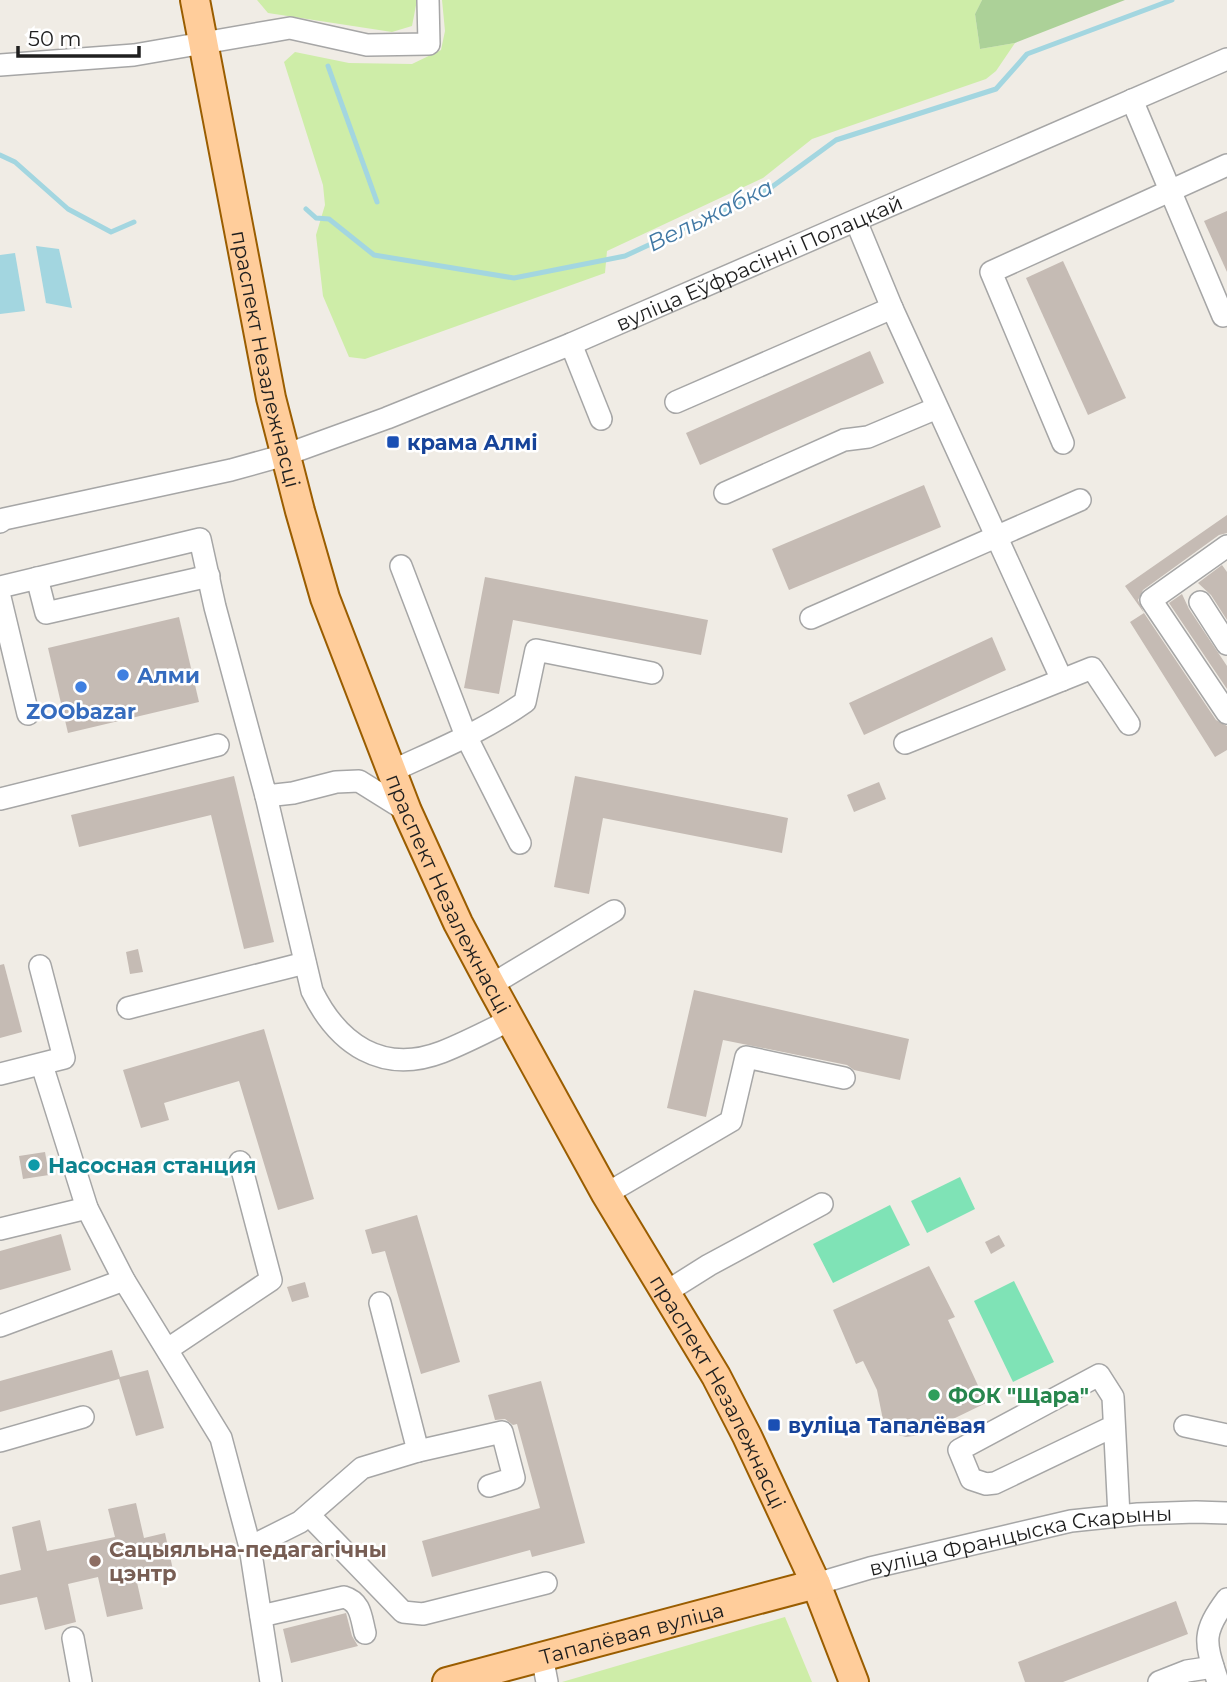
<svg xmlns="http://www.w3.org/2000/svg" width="1227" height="1682" viewBox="0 0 1227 1682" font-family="Montserrat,sans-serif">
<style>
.grass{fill:#ceeda8}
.forest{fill:#acd198}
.pitch{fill:#7fe3b6}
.water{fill:#a3d6e0}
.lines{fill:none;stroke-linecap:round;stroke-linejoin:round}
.stream{stroke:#a3d6e0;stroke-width:5}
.building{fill:#c5bbb4}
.minor-casing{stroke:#a6a6a6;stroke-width:24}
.major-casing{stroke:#9a5d00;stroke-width:32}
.minor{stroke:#fff;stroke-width:21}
.major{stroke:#ffcd9b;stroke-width:28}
.transit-dot{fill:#1a4fb4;stroke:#fff;stroke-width:2.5}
.shop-dot{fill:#3f7fe0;stroke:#fff;stroke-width:2.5}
.culture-dot{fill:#0f9aa8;stroke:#fff;stroke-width:2.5}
.leisure-dot{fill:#2e9e5b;stroke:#fff;stroke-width:2.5}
.education-dot{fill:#8d6e63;stroke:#fff;stroke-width:2.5}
.labels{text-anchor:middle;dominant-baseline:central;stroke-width:5;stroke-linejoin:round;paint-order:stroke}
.street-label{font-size:21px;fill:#1f1f1f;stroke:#fff}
.transit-label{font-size:21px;font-weight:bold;fill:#164399;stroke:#fff;text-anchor:start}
.shop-label{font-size:21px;font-weight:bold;fill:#366cbe;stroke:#fff;text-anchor:start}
.culture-label{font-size:21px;font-weight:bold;fill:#0d838f;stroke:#fff;text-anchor:start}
.leisure-label{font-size:21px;font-weight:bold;fill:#27864d;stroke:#fff;text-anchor:start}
.education-label{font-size:21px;font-weight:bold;fill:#785e54;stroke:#fff;text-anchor:start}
.water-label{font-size:23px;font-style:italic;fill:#4178a4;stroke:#fff}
</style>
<rect width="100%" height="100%" fill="#f0ece5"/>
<!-- grass -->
<g class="grass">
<polygon points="257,0 417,0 412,26 392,32 268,13"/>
<polygon points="442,0 982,0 975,14 980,49 1015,43 996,71 986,79 812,139 763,178 607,251 605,273 365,359 349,357 323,296 316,235 325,205 323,185 284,62 295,52 349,63 412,64 441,50 445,31"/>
<polygon points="785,1617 812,1682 562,1682"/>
</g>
<!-- forest -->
<polygon class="forest" points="982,0 1125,0 1015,43 980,49 975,14"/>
<!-- pitch -->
<g class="pitch">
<polygon points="960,1177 975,1209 927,1233 911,1201"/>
<polygon points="890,1205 910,1245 833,1283 813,1244"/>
<polygon points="1014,1281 1054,1362 1013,1382 974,1301"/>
</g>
<!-- water -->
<g class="water">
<polygon points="36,246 59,249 72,308 46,303"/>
<polygon points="15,253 25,311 0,314 0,255"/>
</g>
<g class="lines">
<!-- stream -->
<g class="stream">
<polyline points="328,66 377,202"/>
<polyline points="0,155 15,162 68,209 111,232 134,222"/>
<polyline points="306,209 316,218 329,219 374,255 514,278 625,256 769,189 836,140 996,89 1027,54 1172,0"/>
</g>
</g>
<!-- building -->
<g class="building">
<polygon points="1227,211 1227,272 1204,221"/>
<polygon points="1063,261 1126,398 1088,415 1026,278"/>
<polygon points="870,351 884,383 700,465 686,433"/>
<polygon points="924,485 941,527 789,590 772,549"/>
<polygon points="1227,515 1227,533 1219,535 1143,590 1138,600 1144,613 1125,586"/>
<polygon points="1222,565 1227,572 1227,620 1211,595 1198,583"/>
<polygon points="485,577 708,620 701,655 513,620 499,694 464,688"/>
<polygon points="1182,594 1189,609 1227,666 1227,689 1169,603"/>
<polygon points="1144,613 1216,720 1227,726 1227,750 1215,757 1130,622"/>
<polygon points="179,617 199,702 68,733 48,648"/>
<polygon points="992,637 1006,670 864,735 849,703"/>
<polygon points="234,776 274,942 244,949 211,815 79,847 71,815"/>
<polygon points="575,776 788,818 782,853 603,818 589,894 554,887"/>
<polygon points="879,782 886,799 854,812 847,795"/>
<polygon points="138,949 143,972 130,974 126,952"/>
<polygon points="4,964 22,1032 0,1038 0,965"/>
<polygon points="694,990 909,1039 900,1080 854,1070 847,1065 723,1040 706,1117 667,1108"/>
<polygon points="264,1029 314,1199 278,1210 239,1081 164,1103 169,1120 141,1128 123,1070"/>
<polygon points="45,1152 49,1175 23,1179 19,1156"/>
<polygon points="417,1215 460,1362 421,1374 385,1251 372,1254 365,1230"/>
<polygon points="61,1234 71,1270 0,1290 0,1251"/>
<polygon points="999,1235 1005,1246 991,1254 985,1242"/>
<polygon points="929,1266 955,1317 948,1320 986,1403 920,1435 906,1437 895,1434 887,1429 883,1420 877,1390 863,1361 856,1364 833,1310"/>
<polygon points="305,1282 309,1297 292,1302 287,1287"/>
<polygon points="112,1350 120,1377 148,1370 164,1428 136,1436 119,1379 0,1412 0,1381"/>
<polygon points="541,1381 585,1543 532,1557 530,1550 432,1577 422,1541 540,1508 517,1424 513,1425 505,1419 495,1420 488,1395"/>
<polygon points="136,1503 144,1538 165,1533 173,1570 136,1578 143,1609 107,1617 98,1577 68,1584 76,1622 45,1630 37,1597 0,1605 0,1575 21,1570 12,1527 40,1520 47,1551 115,1537 108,1509"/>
<polygon points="1176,1601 1188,1634 1063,1682 1025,1682 1018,1662"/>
<polygon points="346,1613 352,1636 358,1646 291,1663 283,1629"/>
</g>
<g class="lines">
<defs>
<g id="minor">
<polyline points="0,65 134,55 290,28 367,45 429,44 428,0"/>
<polyline points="1132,100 1223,316"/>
<polyline points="856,221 892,308 1062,680 905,743"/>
<polyline points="571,344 601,419"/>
<polyline points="676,402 892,308"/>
<polyline points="1063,443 991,272 1227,165"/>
<polyline points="725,493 844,440 868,437 937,408"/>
<path id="s1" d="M0,522L4,519L231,470L285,455L387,418L571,344L1227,59"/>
<polyline points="1227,546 1151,600 1227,713"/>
<polyline points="401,566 466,736 520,843"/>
<polyline points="37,578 46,613 209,576"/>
<polyline points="0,587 200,539 215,607 266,796 293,793 336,782 359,781 407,811"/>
<polyline points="0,597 28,714"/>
<polyline points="1200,602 1227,644"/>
<polyline points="811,618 1080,500"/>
<polyline points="1062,680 1092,668 1129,724"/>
<path d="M392,771C437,750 484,731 525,702L536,650L652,673"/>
<path d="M266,796L312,991C338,1044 382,1075 442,1052C465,1043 488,1031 510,1020"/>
<polyline points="0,799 218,745"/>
<polyline points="491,985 614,911"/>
<polyline points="128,1008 305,963"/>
<polyline points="42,1065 87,1208 124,1280 221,1438 250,1547 271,1682"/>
<polyline points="0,1074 64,1058 40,966"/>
<polyline points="606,1194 731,1121 746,1057 844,1078"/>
<polyline points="0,1229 87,1208"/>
<polyline points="666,1292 709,1265 822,1204"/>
<polyline points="0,1326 124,1280"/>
<polyline points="168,1349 271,1280 240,1162"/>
<polyline points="1114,1426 995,1483 986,1484 971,1479 959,1450 1099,1375 1113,1397 1119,1516"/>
<polyline points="1185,1426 1227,1435"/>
<polyline points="0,1441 83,1417"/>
<polyline points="418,1451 502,1432 514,1478 489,1486"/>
<polyline points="309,1515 403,1612 423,1614 546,1583"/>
<polyline points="250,1547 300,1522 362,1468 418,1451 380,1303"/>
<path id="s2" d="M816,1584L870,1568L1071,1521L1138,1514L1196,1512L1227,1513"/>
<path d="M261,1616L344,1597C361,1602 361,1617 365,1633"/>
<polyline points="73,1638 81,1682"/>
<polyline points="542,1656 547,1682"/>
<polyline points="1159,1682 1187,1671 1213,1667"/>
<path d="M1218,1682C1205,1642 1201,1634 1227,1599"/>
</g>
<g id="major">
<path id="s3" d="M195,0L271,398L300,511L325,598L407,811L458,923L491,985L606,1194L716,1376L747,1436L816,1584L854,1682"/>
<path id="s4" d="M447,1682L816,1584"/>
</g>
</defs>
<!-- minor casing -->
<use href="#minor" class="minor-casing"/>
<!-- major casing -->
<use href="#major" class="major-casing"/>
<!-- minor -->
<use href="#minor" class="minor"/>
<!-- major -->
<use href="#major" class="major"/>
</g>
<!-- markers -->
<g class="transit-dot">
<rect x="386" y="435" width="14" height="14" rx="3.5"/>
<rect x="767" y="1418" width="14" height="14" rx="3.5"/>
</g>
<g class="shop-dot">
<circle cx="123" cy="675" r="7"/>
<circle cx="81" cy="687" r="7"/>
</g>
<circle class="culture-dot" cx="34" cy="1165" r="7"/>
<circle class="leisure-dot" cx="934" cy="1395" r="7"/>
<circle class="education-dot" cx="95" cy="1561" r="7"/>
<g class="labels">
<!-- street labels -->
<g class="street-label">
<text stroke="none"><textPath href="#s1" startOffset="805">вуліца Еўфрасінні Полацкай</textPath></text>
<text stroke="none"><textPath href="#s3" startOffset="366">праспект Незалежнасці</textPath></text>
<text stroke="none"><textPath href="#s3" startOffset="933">праспект Незалежнасці</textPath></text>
<text stroke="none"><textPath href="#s3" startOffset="1500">праспект Незалежнасці</textPath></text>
<text stroke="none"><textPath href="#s2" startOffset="210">вуліца Францыска Скарыны</textPath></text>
<text stroke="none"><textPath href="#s4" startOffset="191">Тапалёвая вуліца</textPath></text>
</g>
<!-- transit labels -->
<g class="transit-label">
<text x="407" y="442">крама Алмі</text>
<text x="788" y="1425">вуліца Тапалёвая</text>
</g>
<!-- shop labels -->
<g class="shop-label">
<text x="137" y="675">Алми</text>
<text x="81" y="711" text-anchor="middle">ZOObazar</text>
</g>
<!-- culture labels -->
<g class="culture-label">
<text x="48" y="1165">Насосная станция</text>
</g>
<!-- leisure labels -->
<g class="leisure-label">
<text x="948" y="1395">ФОК "Щара"</text>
</g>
<!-- education labels -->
<g class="education-label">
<text x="109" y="1549">Сацыяльна-педагагічны<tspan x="109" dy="24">цэнтр</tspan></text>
</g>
<!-- water labels -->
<g class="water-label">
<text transform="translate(710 215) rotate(-26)">Вельжабка</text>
</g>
</g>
<!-- scale -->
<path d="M18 46v10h121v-10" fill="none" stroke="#1f1f1f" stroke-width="3.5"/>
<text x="28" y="46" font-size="21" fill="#1f1f1f" stroke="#ffffff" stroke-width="5" paint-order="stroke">50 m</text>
</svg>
